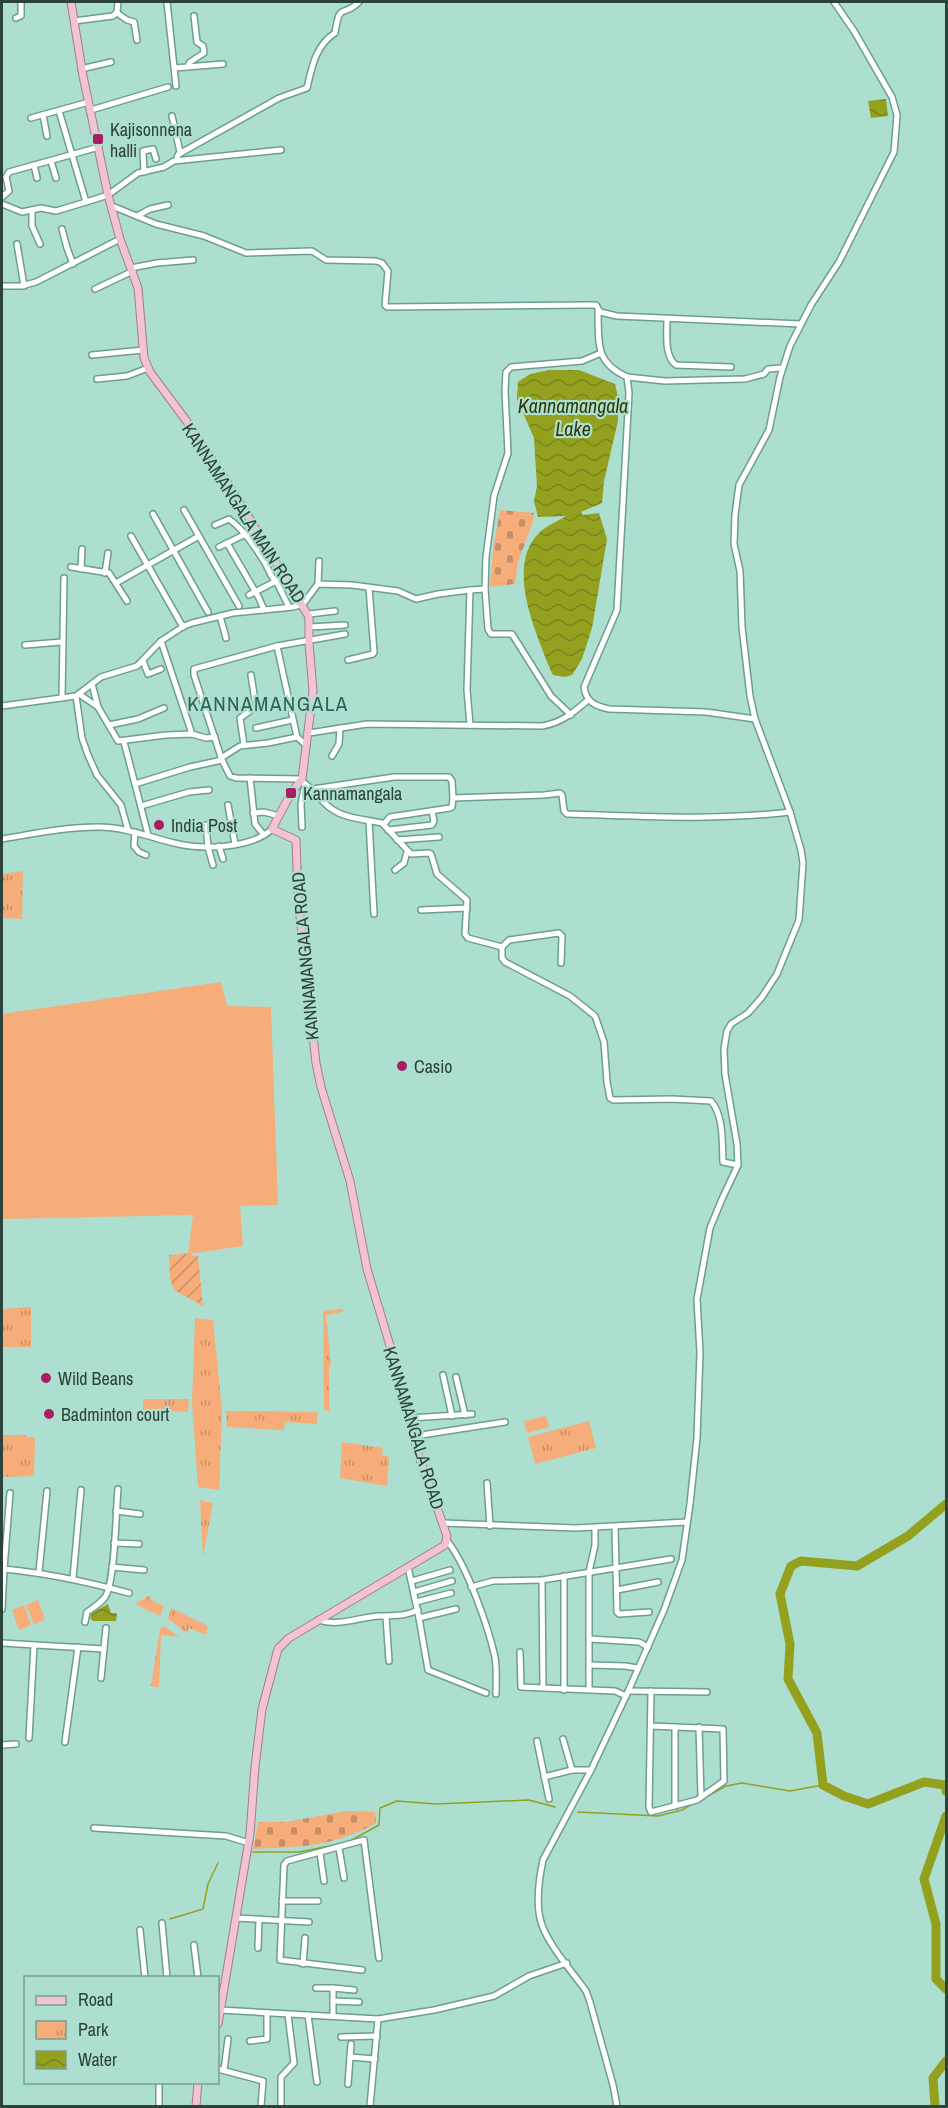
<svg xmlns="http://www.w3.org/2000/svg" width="948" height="2108" viewBox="0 0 948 2108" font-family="'Archivo Narrow',sans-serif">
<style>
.grass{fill:#f6ad7a}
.cemetery{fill:url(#cemetery-stones)}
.park{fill:url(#park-tufts)}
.garden{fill:url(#garden-furrows)}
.water{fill:url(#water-waves)}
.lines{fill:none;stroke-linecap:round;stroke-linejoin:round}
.stream{stroke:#94a11f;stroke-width:1.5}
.river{stroke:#94a11f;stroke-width:9}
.minor-casing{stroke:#6d9e91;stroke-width:8}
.major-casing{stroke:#a67c8c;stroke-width:9}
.minor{stroke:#fff;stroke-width:5}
.major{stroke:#f1c3d4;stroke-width:7}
.poi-dot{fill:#a71e64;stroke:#acdfd0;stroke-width:2}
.labels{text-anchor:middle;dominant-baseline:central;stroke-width:4.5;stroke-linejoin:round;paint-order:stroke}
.poi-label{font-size:18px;fill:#2d423c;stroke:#acdfd0;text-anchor:start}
.street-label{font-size:18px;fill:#2d423c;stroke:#acdfd0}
.water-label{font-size:20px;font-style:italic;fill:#323804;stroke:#acdfd0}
.quarter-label{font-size:21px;letter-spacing:1.5px;fill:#326256;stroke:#acdfd0}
</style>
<defs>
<pattern id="cemetery-stones" width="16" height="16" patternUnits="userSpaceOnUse" patternTransform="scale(1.5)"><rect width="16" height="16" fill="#f6ad7a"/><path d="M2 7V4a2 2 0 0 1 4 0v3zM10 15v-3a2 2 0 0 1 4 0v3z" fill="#c88e65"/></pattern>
<pattern id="park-tufts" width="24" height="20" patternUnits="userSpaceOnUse" patternTransform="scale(1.5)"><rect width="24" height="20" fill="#f6ad7a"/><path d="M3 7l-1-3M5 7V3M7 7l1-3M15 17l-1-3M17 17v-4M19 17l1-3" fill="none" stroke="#c88e65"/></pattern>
<pattern id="garden-furrows" width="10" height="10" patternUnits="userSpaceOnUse" patternTransform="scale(1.5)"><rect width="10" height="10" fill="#f6ad7a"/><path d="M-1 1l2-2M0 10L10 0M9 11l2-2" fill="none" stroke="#c88e65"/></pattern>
<pattern id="water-waves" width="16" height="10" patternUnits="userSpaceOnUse" patternTransform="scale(1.5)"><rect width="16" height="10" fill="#94a11f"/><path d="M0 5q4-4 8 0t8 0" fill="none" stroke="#79851c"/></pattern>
</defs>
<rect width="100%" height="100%" fill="#acdfd0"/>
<!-- grass -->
<g class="grass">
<polygon points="221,982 227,1006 271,1007 278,1205 240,1206 243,1246 188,1254 193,1215 2,1219 2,1014"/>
<polygon points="546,1416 549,1427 527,1433 524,1421"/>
<polygon points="38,1600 45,1620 34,1624 26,1605"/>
<polygon points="24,1605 31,1625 19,1630 12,1610"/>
</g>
<!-- cemetery -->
<g class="cemetery">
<polygon points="500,510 534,513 533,522 518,562 515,584 490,587 493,549"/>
<path d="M346,1811L375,1812L376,1823C332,1847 302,1847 253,1849L258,1822H286Z"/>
</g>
<!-- park -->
<g class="park">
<polygon points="23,871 22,919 2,918 2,874"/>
<polygon points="31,1307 31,1347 2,1347 2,1309"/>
<polygon points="343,1309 343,1312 326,1315 331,1365 329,1368 329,1411 324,1410 323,1311"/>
<polygon points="195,1318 213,1320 222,1410 219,1490 198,1487 192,1402"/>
<polygon points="143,1399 189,1399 188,1412 143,1410"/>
<polygon points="226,1411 317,1412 317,1424 285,1422 284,1430 227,1427"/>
<polygon points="589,1421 596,1448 535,1464 528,1437"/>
<polygon points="2,1435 27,1435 27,1437 35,1437 34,1476 2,1477"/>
<polygon points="342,1442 383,1448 382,1455 389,1457 387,1486 340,1478"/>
<polygon points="200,1500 213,1503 203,1557"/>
<polygon points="150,1595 151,1600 164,1606 160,1616 135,1604"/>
<polygon points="171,1608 208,1626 206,1635 189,1628 187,1633 168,1619"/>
<polygon points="164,1626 179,1637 161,1635 159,1687 151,1686 160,1629"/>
</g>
<!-- garden -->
<path class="garden" d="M193,1253L191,1256H198L203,1306C169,1286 171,1297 169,1255Z"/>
<!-- water -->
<g class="water">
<polygon points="886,99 888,116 871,118 868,101"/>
<path d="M550,370H579L615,384L618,397V421L604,481L602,503L581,512L583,515L599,513L607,539L592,628L582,659L572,675L565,677L553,675L550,669C536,632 505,567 539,533C546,526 558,521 566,516L538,517L534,501L537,486L534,438L517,399L518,382L530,374Z"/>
<polygon points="108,1604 111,1613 117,1613 116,1621 93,1621 90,1618 92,1613"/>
</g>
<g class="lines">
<!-- stream -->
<g class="stream">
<polyline points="706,1797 726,1786 742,1783 790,1791 823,1785"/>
<polyline points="578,1812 658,1816 682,1810 694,1803"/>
<polyline points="253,1852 299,1852 329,1846 350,1841 379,1825 380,1808 397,1801 436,1804 529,1800 555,1807"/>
<polyline points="170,1919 203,1909 208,1884 218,1863"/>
</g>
<!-- river -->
<g class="river">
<polyline points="946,1504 908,1536 857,1566 801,1561 791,1566 780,1594 790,1644 788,1679 817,1733 823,1785 844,1796 868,1804 924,1782 945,1785 946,1791"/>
<polyline points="946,1816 924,1879 936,1924 936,1979 946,1989"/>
<polyline points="935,2106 933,2078 946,2061"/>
</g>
<defs>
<g id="minor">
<polyline points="167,2 176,86"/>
<polyline points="117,13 127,20 134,22 137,40"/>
<polyline points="16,18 21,16 21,2"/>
<polyline points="74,21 113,16 117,12 118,2"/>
<polyline points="187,67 223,64"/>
<polyline points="175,68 187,67 190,62 204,53 203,46 197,42 194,16"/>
<polyline points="81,69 111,62"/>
<polyline points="91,110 168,87"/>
<polyline points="59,111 86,202 108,195 138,173 164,167 174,161 281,150"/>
<polyline points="43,115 47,136"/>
<polyline points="172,116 180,152 177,157"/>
<polyline points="31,118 89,102"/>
<path d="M179,154L279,98L307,88C312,66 316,45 335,33C340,0 342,19 359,2"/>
<polyline points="51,161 56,178"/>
<polyline points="34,165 37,178"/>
<polyline points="144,172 143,151 153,149 156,159"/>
<polyline points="2,197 9,191 6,177 9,172 99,147"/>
<polyline points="2,204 22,212 41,208 56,211 86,202"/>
<polyline points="112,206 156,224 204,236 246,253 312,251 326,260 376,261 382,263 388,271 385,305 387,307 584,305 596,305 600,312 617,316 801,324"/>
<polyline points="32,210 32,226 40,244"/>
<polyline points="137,216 150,209 168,205"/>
<polyline points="62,229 67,248 73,264"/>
<polyline points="17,244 24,286"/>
<polyline points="131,268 157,263 193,260"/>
<polyline points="2,286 21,286 36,282 120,239"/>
<polyline points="95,289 133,271"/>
<path d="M598,311C599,342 594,362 627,377L629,393L617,610L584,687C586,702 595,706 609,709L706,712L755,719"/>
<path d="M667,319C667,334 664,356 676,365L731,367"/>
<polyline points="92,355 143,350"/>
<polyline points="627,377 665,381 703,380 745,379 764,374 768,369 782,368"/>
<polyline points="97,379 127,376 148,368"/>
<polyline points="184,510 239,606"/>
<polyline points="153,514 208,612"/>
<path d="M215,525L229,519C244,530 255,547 265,563C269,570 271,578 277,583L289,607"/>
<polyline points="131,536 183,627"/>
<polyline points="227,543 259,598 264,610"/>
<polyline points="219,547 256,529"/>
<polyline points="71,567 109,573 127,601"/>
<polyline points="81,569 82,549"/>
<polyline points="105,573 108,553"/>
<polyline points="116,583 199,536"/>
<polyline points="318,584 319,561"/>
<polyline points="485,589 488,629 491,634 512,634 551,696 571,715"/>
<polyline points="249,595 286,576"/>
<polyline points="309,614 335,611"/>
<polyline points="220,616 226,638"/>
<polyline points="310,627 345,625"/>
<polyline points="161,641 192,734"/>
<polyline points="25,645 62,642"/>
<polyline points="277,646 297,737 306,745"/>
<polyline points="348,660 373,654 374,652 369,588"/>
<polyline points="143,661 148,674 161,669"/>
<polyline points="92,684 98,707 118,741 166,735 192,734 206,738 215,737"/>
<polyline points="79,694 98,707"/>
<polyline points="76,696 82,738 88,755 97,775 121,805 128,830"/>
<polyline points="62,698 64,578"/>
<polyline points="2,706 76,696 101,677 137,666 161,641 184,626 192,623 233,613 293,607 303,604 318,584 352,585 398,591 416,599 438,594 470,590"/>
<polyline points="109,725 138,719 164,708"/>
<polyline points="470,725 467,690 470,590 485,589 486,557 494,496 508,453 505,391 506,372 511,367 582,361 601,353"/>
<polyline points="256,728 292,720"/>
<path d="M309,733L367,724L542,726C561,723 573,713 588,700"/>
<polyline points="124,742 135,784"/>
<polyline points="244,745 240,718 256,707 251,675"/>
<polyline points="332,756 339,744 340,728"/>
<polyline points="221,758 240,746 268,743 297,737"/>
<polyline points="250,778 255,824 264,835"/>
<polyline points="302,779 236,778 230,776 222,760 194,675 194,669 277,646 345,634"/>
<path d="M301,781C313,788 318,798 329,807C344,819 364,819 382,823L411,854L429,853L431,854L437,874L467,900L465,934L468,938L502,947V958L505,962L570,996L595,1016L604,1042L607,1082L610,1098L613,1100L672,1099L711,1101C724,1116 722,1143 723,1162L738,1165"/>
<path d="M313,789L394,777H449L452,781L453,798L544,795L560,793L562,795L564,811L567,814C641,816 716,821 790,812"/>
<polyline points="228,805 235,844"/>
<polyline points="141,806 189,792 209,790"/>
<polyline points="253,813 264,812 279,816"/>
<polyline points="369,821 374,914"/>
<polyline points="384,824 390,817 450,808 452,807 453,798"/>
<polyline points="206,825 208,847 213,865"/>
<polyline points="302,827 301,804 305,784"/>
<polyline points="388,830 432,825 434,821 432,811"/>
<polyline points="135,832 134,846 139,852 146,855"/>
<polyline points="148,835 135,784 190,767 222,760"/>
<path d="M2,839C33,834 66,827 98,827C125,827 149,837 174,843C201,850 251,849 272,829"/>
<polyline points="397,840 439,837"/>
<polyline points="219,846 223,859"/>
<polyline points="395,870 404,863 407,852"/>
<polyline points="421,910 467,908"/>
<polyline points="502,947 509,940 559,933 562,936 561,963"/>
<polyline points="443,1375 452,1416"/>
<polyline points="456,1377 465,1415"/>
<polyline points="410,1418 472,1414"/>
<polyline points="415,1436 505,1422"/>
<polyline points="487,1483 490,1526"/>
<path d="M10,1493L4,1569C47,1573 88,1582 129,1593"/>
<polyline points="116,1511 140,1514"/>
<polyline points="443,1523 576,1528 687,1522"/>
<polyline points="615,1527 617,1612 619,1614 649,1612"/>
<path d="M448,1542C467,1566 488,1626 495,1657C497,1669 496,1681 496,1694"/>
<polyline points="114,1543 139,1544"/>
<polyline points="112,1567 144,1570"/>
<polyline points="408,1567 419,1618 428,1670 486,1693"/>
<polyline points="39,1572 47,1491"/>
<polyline points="73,1578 81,1490"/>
<polyline points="542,1580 543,1688 615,1691 626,1696"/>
<polyline points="412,1581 450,1570"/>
<polyline points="471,1587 493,1581 542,1580 671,1559"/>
<polyline points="617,1590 658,1582"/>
<polyline points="414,1592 452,1581"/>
<polyline points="416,1602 451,1593"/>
<polyline points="2,1609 4,1569"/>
<polyline points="386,1617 389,1661"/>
<polyline points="419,1618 456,1609"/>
<path d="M318,1620C339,1627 358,1617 380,1616C395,1615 403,1617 418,1610"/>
<path d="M85,1622L87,1612C93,1608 101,1603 105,1597C115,1584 116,1509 118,1489"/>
<polyline points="590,1639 639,1642 648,1647"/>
<polyline points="2,1643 104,1649"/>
<polyline points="520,1652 521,1687 543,1688"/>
<polyline points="590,1665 625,1666 638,1668"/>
<polyline points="101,1678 106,1628"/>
<polyline points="564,1690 564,1576"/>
<polyline points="589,1690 589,1572 595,1545 595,1528"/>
<polyline points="628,1691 707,1692"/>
<polyline points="651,1726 723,1729 724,1781 697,1800 651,1812 649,1807 651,1691"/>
<polyline points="675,1727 675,1806"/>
<polyline points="699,1727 701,1797"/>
<polyline points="29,1738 34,1645"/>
<polyline points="563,1739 572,1770"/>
<polyline points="537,1741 549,1799"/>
<polyline points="65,1742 78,1647"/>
<polyline points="2,1745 16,1744"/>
<polyline points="544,1777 572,1770 591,1770"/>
<polyline points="94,1828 226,1836 249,1843"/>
<polyline points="339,1848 344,1878"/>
<polyline points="320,1853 324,1881"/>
<polyline points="282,1901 318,1901"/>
<polyline points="236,1918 309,1922"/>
<polyline points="162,1923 167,1978"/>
<polyline points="140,1930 145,1978"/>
<polyline points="194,1945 198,1978"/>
<polyline points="258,1948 259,1919"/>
<polyline points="303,1964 305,1938"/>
<polyline points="362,1970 280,1960 284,1865 287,1861 364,1840 379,1958"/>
<polyline points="316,1988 333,1988"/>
<polyline points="333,2001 359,2002"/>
<polyline points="220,2010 378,2019 434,2010 494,1996 529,1976 567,1963"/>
<polyline points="308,2015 317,2082"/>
<polyline points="333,2016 333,1988 354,1990"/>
<polyline points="341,2037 377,2036"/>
<polyline points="250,2041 267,2039 267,2013"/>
<polyline points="350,2057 375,2059"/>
<polyline points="218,2069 263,2081 261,2106"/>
<polyline points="224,2070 228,2039"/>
<polyline points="159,2082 159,2106"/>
<polyline points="348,2084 351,2044"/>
<polyline points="281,2106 281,2077 294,2063 288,2015"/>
<polyline points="370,2106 378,2019"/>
<path d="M617,2106L613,2085L590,2002L586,1991C573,1973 548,1944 542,1925C535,1906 539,1879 543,1860L591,1770L626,1696L664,1610L682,1560L690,1504L697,1438L700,1353L697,1299L710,1228L722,1199L738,1165L737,1144L725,1074L724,1049L727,1031L731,1024L748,1013L762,997L777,974L799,920L803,863L801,850L790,812L755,719L750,696L742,627L740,571L734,544L735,515L739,485L769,430L780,377L790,346L811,305L839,262L894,152L897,115L892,97L854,31L834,2"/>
</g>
<g id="major">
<polyline points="71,2 83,76 108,195 120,239 138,288 144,358 150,372 188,423 229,485 309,617 309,643 313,691 302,779 291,793 272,829 296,840 298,898 316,1063 321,1087 350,1181 367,1269 400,1379 417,1451 447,1536 445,1545 289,1638 278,1649 262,1709 255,1767 250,1834 218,2024"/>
<polyline points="196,2106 198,2082"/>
</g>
</defs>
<!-- minor casing -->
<use href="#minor" class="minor-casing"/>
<!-- major casing -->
<use href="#major" class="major-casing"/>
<!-- minor -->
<use href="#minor" class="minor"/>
<!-- major -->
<use href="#major" class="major"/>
</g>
<!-- markers -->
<g class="poi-dot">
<rect x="92" y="133" width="12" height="12" rx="3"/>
<rect x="285" y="787" width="12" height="12" rx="3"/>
<circle cx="159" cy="825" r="6"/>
<circle cx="402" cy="1066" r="6"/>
<circle cx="46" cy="1378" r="6"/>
<circle cx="49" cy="1414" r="6"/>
</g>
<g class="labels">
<!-- poi labels -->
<g class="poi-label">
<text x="110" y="129">Kajisonnena<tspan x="110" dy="21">halli</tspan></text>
<text x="303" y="793">Kannamangala</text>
<text x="171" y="825">India Post</text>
<text x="414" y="1066">Casio</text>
<text x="58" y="1378">Wild Beans</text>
<text x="61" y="1414">Badminton court</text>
</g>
<!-- street labels -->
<g class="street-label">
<text transform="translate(244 513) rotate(57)">KANNAMANGALA MAIN ROAD</text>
<text transform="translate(305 956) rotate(-95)">KANNAMANGALA ROAD</text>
<text transform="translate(414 1428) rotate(73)">KANNAMANGALA ROAD</text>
</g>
<!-- water labels -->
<g class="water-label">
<text x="573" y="405">Kannamangala<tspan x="573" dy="23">Lake</tspan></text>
</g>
<!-- quarter labels -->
<g class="quarter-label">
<text x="268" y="703">KANNAMANGALA</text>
</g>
</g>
<!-- border -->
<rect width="948" height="2108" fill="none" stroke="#2d423c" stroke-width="6"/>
<!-- legend -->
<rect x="24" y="1976" width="195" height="108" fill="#acdfd0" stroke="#79a095" stroke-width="1.5"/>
<rect x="36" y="1996" width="30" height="9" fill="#f1c3d4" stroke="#79a095" stroke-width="1.5"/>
<text x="78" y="2006" font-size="18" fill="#2d423c">Road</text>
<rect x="36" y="2021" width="30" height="18" fill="url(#park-tufts)" stroke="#79a095" stroke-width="1.5"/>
<text x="78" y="2036" font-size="18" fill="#2d423c">Park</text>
<rect x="36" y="2051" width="30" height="18" fill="url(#water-waves)" stroke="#79a095" stroke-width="1.5"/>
<text x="78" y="2066" font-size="18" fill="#2d423c">Water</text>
</svg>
